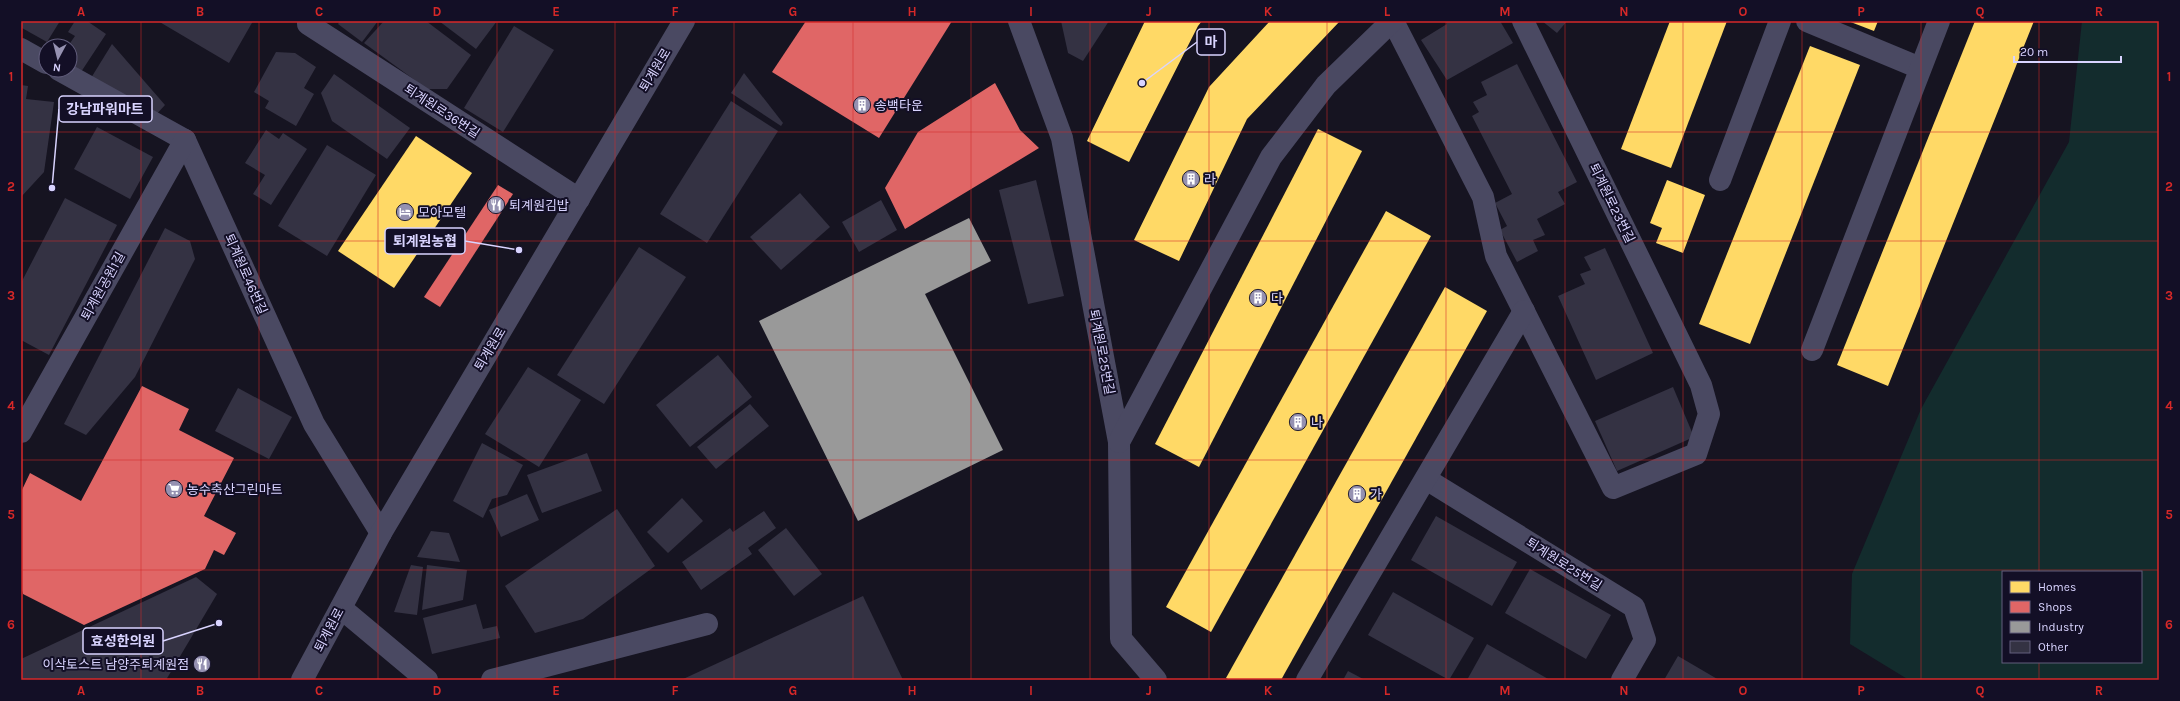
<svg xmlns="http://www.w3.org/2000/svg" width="2180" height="701" viewBox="0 0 2180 701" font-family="Karla,'Noto Sans KR',sans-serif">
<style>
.green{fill:#132c2d;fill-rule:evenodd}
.homes{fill:#ffd966}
.shops{fill:#e06666}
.industry{fill:#999}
.building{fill:#343243}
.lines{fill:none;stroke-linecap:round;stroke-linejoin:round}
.minor{stroke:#4a4962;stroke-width:22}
.grid{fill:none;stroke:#d62828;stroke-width:1;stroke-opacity:0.55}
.labels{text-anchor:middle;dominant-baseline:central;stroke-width:4;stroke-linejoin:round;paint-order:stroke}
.street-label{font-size:13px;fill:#d9d4ff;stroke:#130f26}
.poi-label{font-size:13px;fill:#d9d4ff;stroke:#130f26;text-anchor:start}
.leader{fill:none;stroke:#d9d4ff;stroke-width:1.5}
.callout-dot{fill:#d9d4ff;stroke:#130f26;stroke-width:1.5}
.callout{fill:#130f26;stroke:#d9d4ff;stroke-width:1.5}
.callout-label{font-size:14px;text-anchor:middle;font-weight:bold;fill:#d9d4ff}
.neatline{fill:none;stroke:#d62828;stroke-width:1.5}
.grid-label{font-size:13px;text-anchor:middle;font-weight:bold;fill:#d62828}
</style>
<rect width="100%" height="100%" fill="#161421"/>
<!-- green -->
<path class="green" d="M2082,21H2159V680H1909L1850,644L1852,574L1921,409L2069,142ZM2003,572H2141V662H2003Z"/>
<!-- homes -->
<g class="homes">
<polygon points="1145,21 1202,21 1198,26 1129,162 1087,141"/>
<polygon points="1270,21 1340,21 1247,119 1179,261 1134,240 1209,87"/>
<polygon points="1670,21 1727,21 1671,168 1621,149"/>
<polygon points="1848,21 1878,21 1874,31"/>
<polygon points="1975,21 2034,21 1888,386 1837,365"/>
<polygon points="1810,46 1860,65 1750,344 1699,324"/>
<polygon points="1318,129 1362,151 1199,467 1155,444"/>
<polygon points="416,136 472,173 394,288 338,251"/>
<polygon points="1667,180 1705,195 1683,253 1656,243 1662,228 1650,223"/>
<polygon points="1386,211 1431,236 1211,632 1166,607"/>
<polygon points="1445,287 1487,311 1281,680 1230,680 1226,678"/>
</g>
<!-- shops -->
<g class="shops">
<polygon points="806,21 952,21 879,138 772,72"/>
<polygon points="995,83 1020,130 1039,148 905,229 885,188 918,132"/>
<polygon points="498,185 513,194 440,307 424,297"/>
<polygon points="142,386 189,409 179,430 234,458 204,516 236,533 224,555 214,550 205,569 84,625 23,594 21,587 21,492 30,473 81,501"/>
</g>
<!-- industry -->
<polygon class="industry" points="969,218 991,261 925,294 1003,450 858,521 759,321"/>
<!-- building -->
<g class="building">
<polygon points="22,21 60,21 47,42 22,28"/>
<polygon points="75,21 87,21 106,34 81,72 70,65 70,46 68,46 75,36 68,32"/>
<polygon points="158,21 253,21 229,63"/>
<polygon points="340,21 378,21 362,42 338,24"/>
<polygon points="384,21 426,21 471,55 447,89 427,89 364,43"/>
<polygon points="439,21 497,21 476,49"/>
<polygon points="1061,21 1109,21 1083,61 1068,53"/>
<polygon points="1445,21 1500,21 1513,43 1447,80 1421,40 1447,24"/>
<polygon points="1542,21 1567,21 1557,33"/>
<polygon points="514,26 554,50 503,132 464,108"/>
<polygon points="112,44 165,105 154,117 91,78"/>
<polygon points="276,52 295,53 316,67 304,88 314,94 296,126 265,108 269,101 254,92"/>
<polygon points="1517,64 1577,182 1558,192 1565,204 1537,219 1545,235 1533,240 1538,251 1517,262 1500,230 1507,226 1495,203 1512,194 1472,116 1479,112 1473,102 1487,95 1481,82"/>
<polygon points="744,73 783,123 781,126 731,93"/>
<polygon points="334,74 410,128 387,159 332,121 321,93"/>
<polygon points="21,85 28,86 26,99 54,102 44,172 21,197"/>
<polygon points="731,101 778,131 707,243 660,214"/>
<polygon points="97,127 153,157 130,199 74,169"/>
<polygon points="266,130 279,139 283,133 307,149 271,205 253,194 265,175 245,163"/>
<polygon points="327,145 376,175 327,256 278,226"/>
<polygon points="1036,180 1064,296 1028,304 999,190"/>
<polygon points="800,193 830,227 781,270 750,237"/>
<polygon points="65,198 117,225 49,355 21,340 21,283"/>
<polygon points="881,200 897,230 859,252 842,222"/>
<polygon points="165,228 190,241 195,259 135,377 86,435 64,424"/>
<polygon points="639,247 686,277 604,404 557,375"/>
<polygon points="1605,248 1653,353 1596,380 1558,296 1585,284 1580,274 1591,270 1584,257"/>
<polygon points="718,355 752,397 690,447 656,405"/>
<polygon points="528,367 581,400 539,467 485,434"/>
<polygon points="1673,387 1694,437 1617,471 1595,421"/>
<polygon points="238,388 292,417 269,459 215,431"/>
<polygon points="750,404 769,426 716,469 697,447"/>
<polygon points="482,443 523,465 507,495 492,499 483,518 453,501"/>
<polygon points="587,453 602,491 542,513 527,475"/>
<polygon points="527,494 539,520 501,537 489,510"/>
<polygon points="682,498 703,521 668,553 647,532"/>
<polygon points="617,509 655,566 583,619 535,633 505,586"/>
<polygon points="764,511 776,528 748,548 752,554 701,590 682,562 730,528 733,532"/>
<polygon points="1436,516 1517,562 1492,606 1411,560"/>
<polygon points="786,528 822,574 794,596 758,550"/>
<polygon points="431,531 449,533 460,562 417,557"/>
<polygon points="411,565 423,567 417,615 394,612"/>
<polygon points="427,565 467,570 463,600 422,610"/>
<polygon points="1530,569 1611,615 1586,659 1505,613"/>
<polygon points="196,577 217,594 166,680 21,680 21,659"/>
<polygon points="1393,592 1474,638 1449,680 1368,635"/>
<polygon points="863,596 903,680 681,680"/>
<polygon points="476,604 483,629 497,626 500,638 432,654 423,618"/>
<polygon points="1487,644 1550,680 1467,680"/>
<polygon points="1678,656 1719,680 1664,680"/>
<polygon points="1348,671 1365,680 1343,680"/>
</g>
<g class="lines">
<!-- minor -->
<g class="minor">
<polyline points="308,21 308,24 579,199"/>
<polyline points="1019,21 1062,138 1119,442 1121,639 1156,680"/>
<polyline points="1393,21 1483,197 1496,256 1613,488 1696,454 1709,414 1701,385 1523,21"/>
<polyline points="1807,21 1920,68"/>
<polyline points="21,49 46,63"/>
<polyline points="59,70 185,140 314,424 381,533"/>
<polyline points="1720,180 1780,21"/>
<polyline points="1812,350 1939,21"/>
<polyline points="21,432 185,140"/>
<polyline points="1119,442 1271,157 1326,85 1392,21"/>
<polyline points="1426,479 1634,607 1645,640 1622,680"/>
<polyline points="341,608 427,680"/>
<polyline points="302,680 381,533 684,21"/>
<polyline points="492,680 707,624"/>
<polyline points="1307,680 1524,311"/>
</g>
</g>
<!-- grid -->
<path class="grid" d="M141,21V680M259,21V680M378,21V680M497,21V680M615,21V680M734,21V680M853,21V680M971,21V680M1090,21V680M1209,21V680M1327,21V680M1446,21V680M1565,21V680M1683,21V680M1802,21V680M1921,21V680M2039,21V572M21,132H2159M21,241H2159M21,350H2159M21,460H2159M21,570H2159M2039,662V680"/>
<!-- icons -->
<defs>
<symbol id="building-disc" viewBox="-11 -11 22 22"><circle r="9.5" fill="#9591b1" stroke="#130f26"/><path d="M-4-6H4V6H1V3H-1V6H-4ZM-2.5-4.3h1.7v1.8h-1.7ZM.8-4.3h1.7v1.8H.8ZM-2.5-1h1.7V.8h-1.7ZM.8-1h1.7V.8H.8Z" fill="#fff"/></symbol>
<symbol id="restaurant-disc" viewBox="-11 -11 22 22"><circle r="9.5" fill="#9591b1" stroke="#130f26"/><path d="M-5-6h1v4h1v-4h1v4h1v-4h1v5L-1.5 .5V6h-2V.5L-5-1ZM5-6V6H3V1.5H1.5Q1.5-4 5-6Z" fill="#fff"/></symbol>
<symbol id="hotel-disc" viewBox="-11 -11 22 22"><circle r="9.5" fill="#9591b1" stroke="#130f26"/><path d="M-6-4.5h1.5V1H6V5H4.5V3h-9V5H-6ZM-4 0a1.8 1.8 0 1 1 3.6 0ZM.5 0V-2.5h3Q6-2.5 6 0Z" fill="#fff"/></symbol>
<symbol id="supermarket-disc" viewBox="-11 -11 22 22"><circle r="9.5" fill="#9591b1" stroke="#130f26"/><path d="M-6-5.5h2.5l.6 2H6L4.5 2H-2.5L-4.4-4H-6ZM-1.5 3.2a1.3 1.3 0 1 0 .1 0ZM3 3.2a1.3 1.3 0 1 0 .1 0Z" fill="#fff"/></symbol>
</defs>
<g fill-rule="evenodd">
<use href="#building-disc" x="852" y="95" width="20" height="20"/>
<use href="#building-disc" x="1181" y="169" width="20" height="20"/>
<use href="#restaurant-disc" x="486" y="195" width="20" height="20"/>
<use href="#hotel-disc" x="395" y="202" width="20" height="20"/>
<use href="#building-disc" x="1248" y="288" width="20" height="20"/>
<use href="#building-disc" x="1288" y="412" width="20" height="20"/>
<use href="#supermarket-disc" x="164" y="479" width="20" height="20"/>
<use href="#building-disc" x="1347" y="484" width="20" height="20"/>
<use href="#restaurant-disc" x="192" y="654" width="20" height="20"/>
</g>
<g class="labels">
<!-- street labels -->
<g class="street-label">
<text transform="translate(655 70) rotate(-59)">퇴계원로</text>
<text transform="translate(442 111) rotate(33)">퇴계원로36번길</text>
<text transform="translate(1612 203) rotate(64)">퇴계원로23번길</text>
<text transform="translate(246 274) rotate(66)">퇴계원로46번길</text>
<text transform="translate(103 286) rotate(-61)">퇴계원공원1길</text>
<text transform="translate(490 349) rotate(-59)">퇴계원로</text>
<text transform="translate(1102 352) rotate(79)">퇴계원로25번길</text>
<text transform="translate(1564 564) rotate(32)">퇴계원로25번길</text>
<text transform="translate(329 630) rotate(-62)">퇴계원로</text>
</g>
<!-- poi labels -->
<g class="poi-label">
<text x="875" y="105">송백타운</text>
<text x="1204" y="179">라</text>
<text x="509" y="205">퇴계원김밥</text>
<text x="418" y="212">모아모텔</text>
<text x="1271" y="298">다</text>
<text x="1311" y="422">나</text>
<text x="187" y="489">농수축산그린마트</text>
<text x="1370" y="494">가</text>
<text x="189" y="664" text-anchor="end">이삭토스트 남양주퇴계원점</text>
</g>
</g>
<!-- callouts -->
<path class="leader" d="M1142 83L1197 42M52 188L59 109M519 250L465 241M219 623L163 641"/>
<g class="callout-dot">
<circle cx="1142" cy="83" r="4"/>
<circle cx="52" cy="188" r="4"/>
<circle cx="519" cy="250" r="4"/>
<circle cx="219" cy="623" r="4"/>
</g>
<g class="callout">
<rect x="1197" y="29" width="28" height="26" rx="4"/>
<rect x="59" y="96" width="93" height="26" rx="4"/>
<rect x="385" y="228" width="80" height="26" rx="4"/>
<rect x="83" y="628" width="80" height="26" rx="4"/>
</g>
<g class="callout-label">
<text x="1211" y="47">마</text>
<text x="105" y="114">강남파워마트</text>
<text x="425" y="246">퇴계원농협</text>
<text x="123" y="646">효성한의원</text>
</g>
<!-- border -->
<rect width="2180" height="701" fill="none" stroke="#130f26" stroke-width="44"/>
<!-- legend -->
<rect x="2002" y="571" width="140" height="92" fill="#130f26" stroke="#625e7d"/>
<rect x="2010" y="581" width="20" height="12" fill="#ffd966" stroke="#625e7d"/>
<text x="2038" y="591" font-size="12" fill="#d9d4ff">Homes</text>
<rect x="2010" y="601" width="20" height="12" fill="#e06666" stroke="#625e7d"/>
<text x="2038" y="611" font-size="12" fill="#d9d4ff">Shops</text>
<rect x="2010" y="621" width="20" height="12" fill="#999999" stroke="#625e7d"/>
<text x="2038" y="631" font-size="12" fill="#d9d4ff">Industry</text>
<rect x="2010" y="641" width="20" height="12" fill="#343243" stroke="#625e7d"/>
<text x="2038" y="651" font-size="12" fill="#d9d4ff">Other</text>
<!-- north arrow -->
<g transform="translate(58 58) rotate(187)"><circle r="19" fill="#130f26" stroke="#625e7d"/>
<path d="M0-3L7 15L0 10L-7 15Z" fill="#9591b1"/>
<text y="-6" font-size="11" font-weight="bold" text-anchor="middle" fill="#d9d4ff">N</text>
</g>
<!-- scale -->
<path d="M2014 56v6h107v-6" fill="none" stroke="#d9d4ff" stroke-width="2"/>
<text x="2020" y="56" font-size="12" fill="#d9d4ff" stroke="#130f26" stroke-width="3" paint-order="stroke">20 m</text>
<rect x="22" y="22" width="2136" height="657" class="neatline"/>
<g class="grid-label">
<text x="81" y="16">A</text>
<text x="200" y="16">B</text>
<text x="319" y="16">C</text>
<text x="437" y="16">D</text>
<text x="556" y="16">E</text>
<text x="675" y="16">F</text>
<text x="793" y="16">G</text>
<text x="912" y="16">H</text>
<text x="1031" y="16">I</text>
<text x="1149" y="16">J</text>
<text x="1268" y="16">K</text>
<text x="1387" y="16">L</text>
<text x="1505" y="16">M</text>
<text x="1624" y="16">N</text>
<text x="1743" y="16">O</text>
<text x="1861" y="16">P</text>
<text x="1980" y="16">Q</text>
<text x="2099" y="16">R</text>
<text x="11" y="81">1</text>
<text x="2169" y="81">1</text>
<text x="11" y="191">2</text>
<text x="2169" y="191">2</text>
<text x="11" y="300">3</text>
<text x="2169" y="300">3</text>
<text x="11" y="410">4</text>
<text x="2169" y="410">4</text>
<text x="11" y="519">5</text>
<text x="2169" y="519">5</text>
<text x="11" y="629">6</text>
<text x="2169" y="629">6</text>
<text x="81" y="695">A</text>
<text x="200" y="695">B</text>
<text x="319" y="695">C</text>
<text x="437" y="695">D</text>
<text x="556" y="695">E</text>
<text x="675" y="695">F</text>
<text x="793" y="695">G</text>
<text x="912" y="695">H</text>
<text x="1031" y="695">I</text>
<text x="1149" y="695">J</text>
<text x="1268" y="695">K</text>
<text x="1387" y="695">L</text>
<text x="1505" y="695">M</text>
<text x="1624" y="695">N</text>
<text x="1743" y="695">O</text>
<text x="1861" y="695">P</text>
<text x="1980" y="695">Q</text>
<text x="2099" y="695">R</text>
</g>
</svg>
